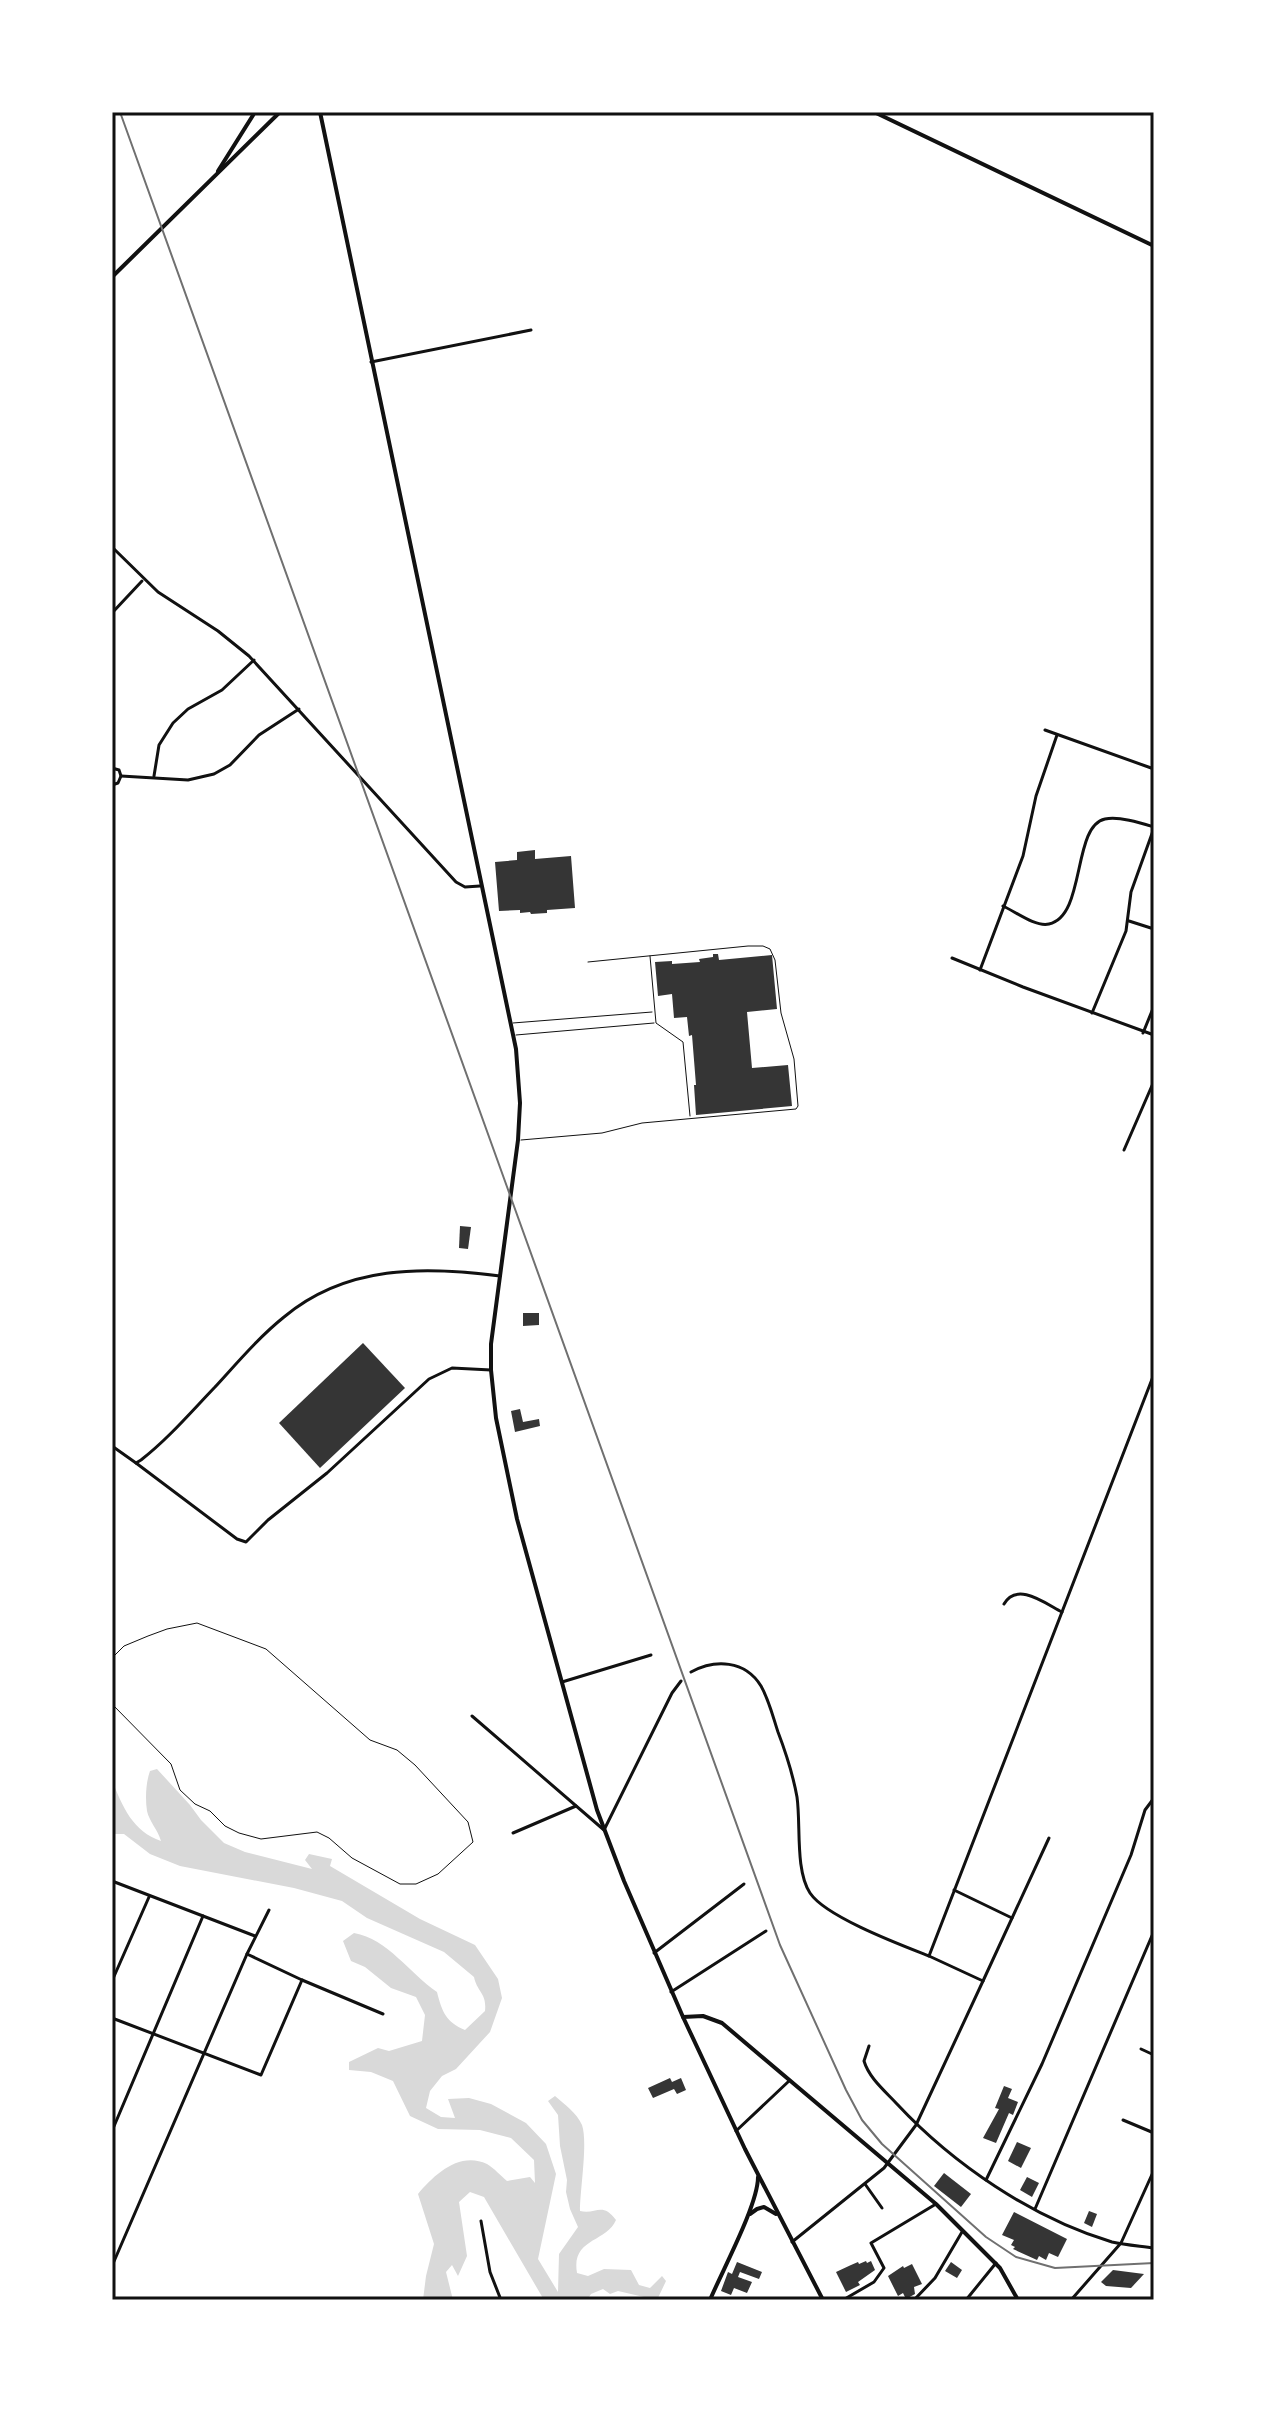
<svg xmlns="http://www.w3.org/2000/svg" width="1266" height="2412" viewBox="0 0 1266 2412" font-family="'Nunito Sans',sans-serif">
<style>
.water{fill:#d9d9d9}
.building{fill:#353535}
.lines{fill:none;stroke-linecap:round;stroke-linejoin:round}
.path{stroke:#111;stroke-width:1}
.service{stroke:#111;stroke-width:1}
.minor{stroke:#111;stroke-width:3}
.tertiary{stroke:#111;stroke-width:3}
.secondary{stroke:#111;stroke-width:4}
.primary{stroke:#111;stroke-width:4}
.trunk{stroke:#111;stroke-width:4}
.rail{stroke:#707070;stroke-width:2}
.neatline{fill:none;stroke:#111;stroke-width:3}
</style>
<rect width="100%" height="100%" fill="#fff"/>
<!-- water -->
<path class="water" d="M157,1769L190,1805L201,1820L224,1843L245,1852L312,1869L305,1860L309,1854L332,1859L330,1866L420,1919L475,1945L498,1979L502,1998L490,2032L456,2069L442,2076L430,2091L426,2108L441,2117L455,2118L448,2099L469,2098L491,2104L526,2123L546,2144L556,2174L538,2259L558,2292L559,2254L578,2227L570,2209L566,2192L567,2180L560,2146L558,2115L548,2101L555,2096C564,2104 577,2113 582,2125C588,2143 580,2189 580,2211C596,2215 602,2201 616,2220C606,2243 571,2238 577,2273L588,2276L604,2269L631,2270L639,2285L650,2288L662,2276L666,2281L657,2300L618,2291L610,2294L603,2289L591,2294L587,2300H544L484,2197L470,2192L459,2202L467,2256L458,2276L452,2265L446,2272L453,2300H423L426,2276L434,2244L418,2194C434,2175 459,2151 487,2164C494,2168 501,2176 507,2181L530,2177L535,2183L534,2160L511,2138L480,2130L438,2129L410,2116L393,2081L371,2072L349,2070V2062L378,2048L389,2051L422,2041L425,2015L416,1997L391,1988L365,1967L351,1961L343,1941L354,1933C388,1939 409,1973 437,1992C442,2012 446,2022 465,2030L485,2011C487,1993 477,1992 474,1977L444,1952L367,1918L342,1901L294,1888L180,1866L150,1854L124,1834H112V1780C122,1806 133,1832 161,1841C158,1830 149,1821 147,1811C145,1798 146,1782 150,1771Z"/>
<!-- building -->
<g class="building">
<polygon points="535,850 535,859 571,856 575,908 547,910 547,913 531,914 530,912 520,913 520,910 499,911 495,862 517,860 517,852"/>
<polygon points="713,954 718,954 719,960 772,955 777,1009 747,1012 752,1068 788,1065 792,1106 696,1115 694,1085 696,1085 692,1035 689,1036 687,1017 674,1018 672,994 658,996 655,962 672,961 672,964 700,962 699,959 713,957"/>
<polygon points="460,1226 471,1227 468,1249 459,1248"/>
<polygon points="523,1313 539,1313 539,1325 523,1326"/>
<polygon points="363,1343 405,1388 320,1468 279,1423"/>
<polygon points="520,1409 523,1422 539,1419 540,1426 515,1432 511,1411"/>
<polygon points="670,2078 672,2082 681,2078 686,2090 677,2094 674,2089 653,2098 648,2088"/>
<polygon points="1004,2086 1012,2089 1008,2098 1018,2102 1013,2115 1009,2113 996,2143 983,2138 999,2109 995,2108"/>
<polygon points="1017,2142 1031,2148 1021,2168 1008,2161"/>
<polygon points="944,2173 971,2194 961,2207 934,2186"/>
<polygon points="1027,2177 1039,2183 1032,2197 1020,2190"/>
<polygon points="1089,2211 1097,2214 1092,2227 1084,2223"/>
<polygon points="1014,2212 1067,2239 1058,2257 1049,2253 1046,2260 1039,2256 1037,2260 1013,2249 1015,2247 1011,2245 1014,2240 1002,2235"/>
<polygon points="866,2261 867,2263 871,2261 875,2270 858,2282 860,2285 846,2292 836,2272 851,2265 858,2262 859,2264"/>
<polygon points="737,2262 762,2272 759,2279 740,2272 738,2277 752,2282 747,2293 734,2288 731,2295 721,2291 728,2272 732,2274"/>
<polygon points="951,2262 962,2270 957,2278 945,2271"/>
<polygon points="912,2264 922,2284 914,2287 915,2294 906,2299 903,2293 898,2296 888,2276 903,2266 904,2268"/>
<polygon points="1113,2270 1144,2274 1131,2288 1106,2286 1101,2282"/>
</g>
<g class="lines">
<!-- path -->
<polyline class="path" points="112,1658 124,1646 148,1636 167,1629 197,1623 266,1649 370,1740 397,1750 415,1765 468,1822 473,1842 438,1874 416,1884 400,1884 352,1858 329,1838 317,1832 261,1839 239,1833 225,1826 210,1811 195,1804 180,1790 171,1764 112,1704"/>
<!-- service -->
<g class="service">
<polyline points="650,956 656,1023 683,1042 690,1116"/>
<polyline points="513,1023 652,1012"/>
<polyline points="516,1035 654,1023"/>
<polyline points="521,1140 602,1133 642,1123 796,1109 798,1106 794,1059 781,1013 775,960 770,949 763,946 748,946 588,962"/>
</g>
<!-- minor -->
<g class="minor">
<polyline points="371,362 531,330"/>
<polyline points="112,547 158,592 218,631 249,656 456,882 465,887 480,886"/>
<polyline points="112,613 142,581"/>
<polyline points="1045,730 1154,769"/>
<polyline points="112,768 119,770 121,776 118,783 112,785"/>
<polyline points="121,776 188,780 214,774 230,765 259,735 299,709"/>
<polyline points="154,776 159,745 173,723 188,709 222,690 254,660"/>
<path d="M1003,906C1016,912 1035,927 1049,924C1086,916 1072,826 1105,819C1119,816 1141,823 1154,827"/>
<polyline points="1129,921 1154,929"/>
<polyline points="952,958 1023,987 1154,1035"/>
<polyline points="980,970 1023,856 1036,796 1057,735"/>
<polyline points="1092,1013 1126,931 1131,892 1154,828"/>
<polyline points="1143,1033 1154,1006"/>
<polyline points="1124,1150 1154,1081"/>
<polyline points="136,1463 237,1539 246,1542 268,1520 327,1473 429,1379 452,1368 491,1370"/>
<path d="M1004,1604C1017,1581 1046,1604 1062,1612"/>
<path d="M691,1672C715,1659 745,1660 761,1686C769,1700 773,1717 778,1732C786,1753 793,1775 797,1797C801,1825 795,1870 810,1893C826,1917 901,1945 929,1956"/>
<polyline points="562,1682 651,1655"/>
<polyline points="472,1716 604,1830 672,1693 681,1681"/>
<polyline points="513,1833 576,1806"/>
<polyline points="112,1881 255,1936"/>
<polyline points="954,1890 1012,1918"/>
<polyline points="654,1953 744,1884"/>
<polyline points="247,1954 302,1980 383,2014"/>
<polyline points="112,1981 149,1897"/>
<polyline points="983,1981 1049,1838"/>
<polyline points="671,1992 766,1931"/>
<polyline points="112,2018 261,2075 302,1980"/>
<path d="M869,2046L864,2061C869,2078 885,2091 897,2104C953,2164 1032,2218 1112,2242C1125,2245 1140,2246 1154,2248"/>
<polyline points="1141,2049 1154,2055"/>
<polyline points="1123,2120 1154,2133"/>
<polyline points="112,2131 203,1916"/>
<polyline points="736,2131 789,2081"/>
<polyline points="986,2180 1042,2064 1131,1855 1145,1810 1154,1798"/>
<polyline points="865,2184 882,2208"/>
<polyline points="1035,2209 1154,1931"/>
<polyline points="481,2221 490,2272 501,2300"/>
<polyline points="112,2266 247,1954 269,1910"/>
<polyline points="843,2300 874,2282 884,2268 871,2243 936,2204"/>
<polyline points="914,2300 935,2278 962,2232"/>
<polyline points="966,2300 996,2263"/>
</g>
<!-- tertiary -->
<g class="tertiary">
<path d="M112,1446L136,1463L141,1460C168,1439 191,1412 215,1387C237,1363 259,1337 284,1317C346,1265 424,1266 500,1276"/>
<polyline points="792,2242 884,2168 916,2125 983,1981 929,1956 1154,1374"/>
<polyline points="1071,2300 1121,2243 1154,2170"/>
</g>
<!-- secondary -->
<g class="secondary">
<polyline points="683,2017 745,2149 823,2300"/>
<polyline points="750,2214 757,2209 764,2207 776,2214"/>
<path d="M710,2300C722,2271 758,2205 758,2177"/>
</g>
<!-- primary -->
<polyline class="primary" points="320,112 516,1049 520,1103 518,1140 491,1344 491,1370 496,1418 517,1519 597,1810 624,1881 683,2017 703,2016 722,2023 936,2204 1000,2268 1018,2300"/>
<!-- trunk -->
<g class="trunk">
<polyline points="874,112 1154,246"/>
<polyline points="218,171 255,112"/>
<polyline points="112,277 280,112"/>
</g>
<!-- rail -->
<polyline class="rail" points="120,112 780,1945 846,2090 862,2120 882,2144 986,2237 1016,2257 1055,2268 1154,2263"/>
</g>
<!-- border -->
<rect width="1266" height="2412" fill="none" stroke="#ffffff" stroke-width="228"/>
<rect x="114" y="114" width="1038" height="2184" class="neatline"/>
</svg>
